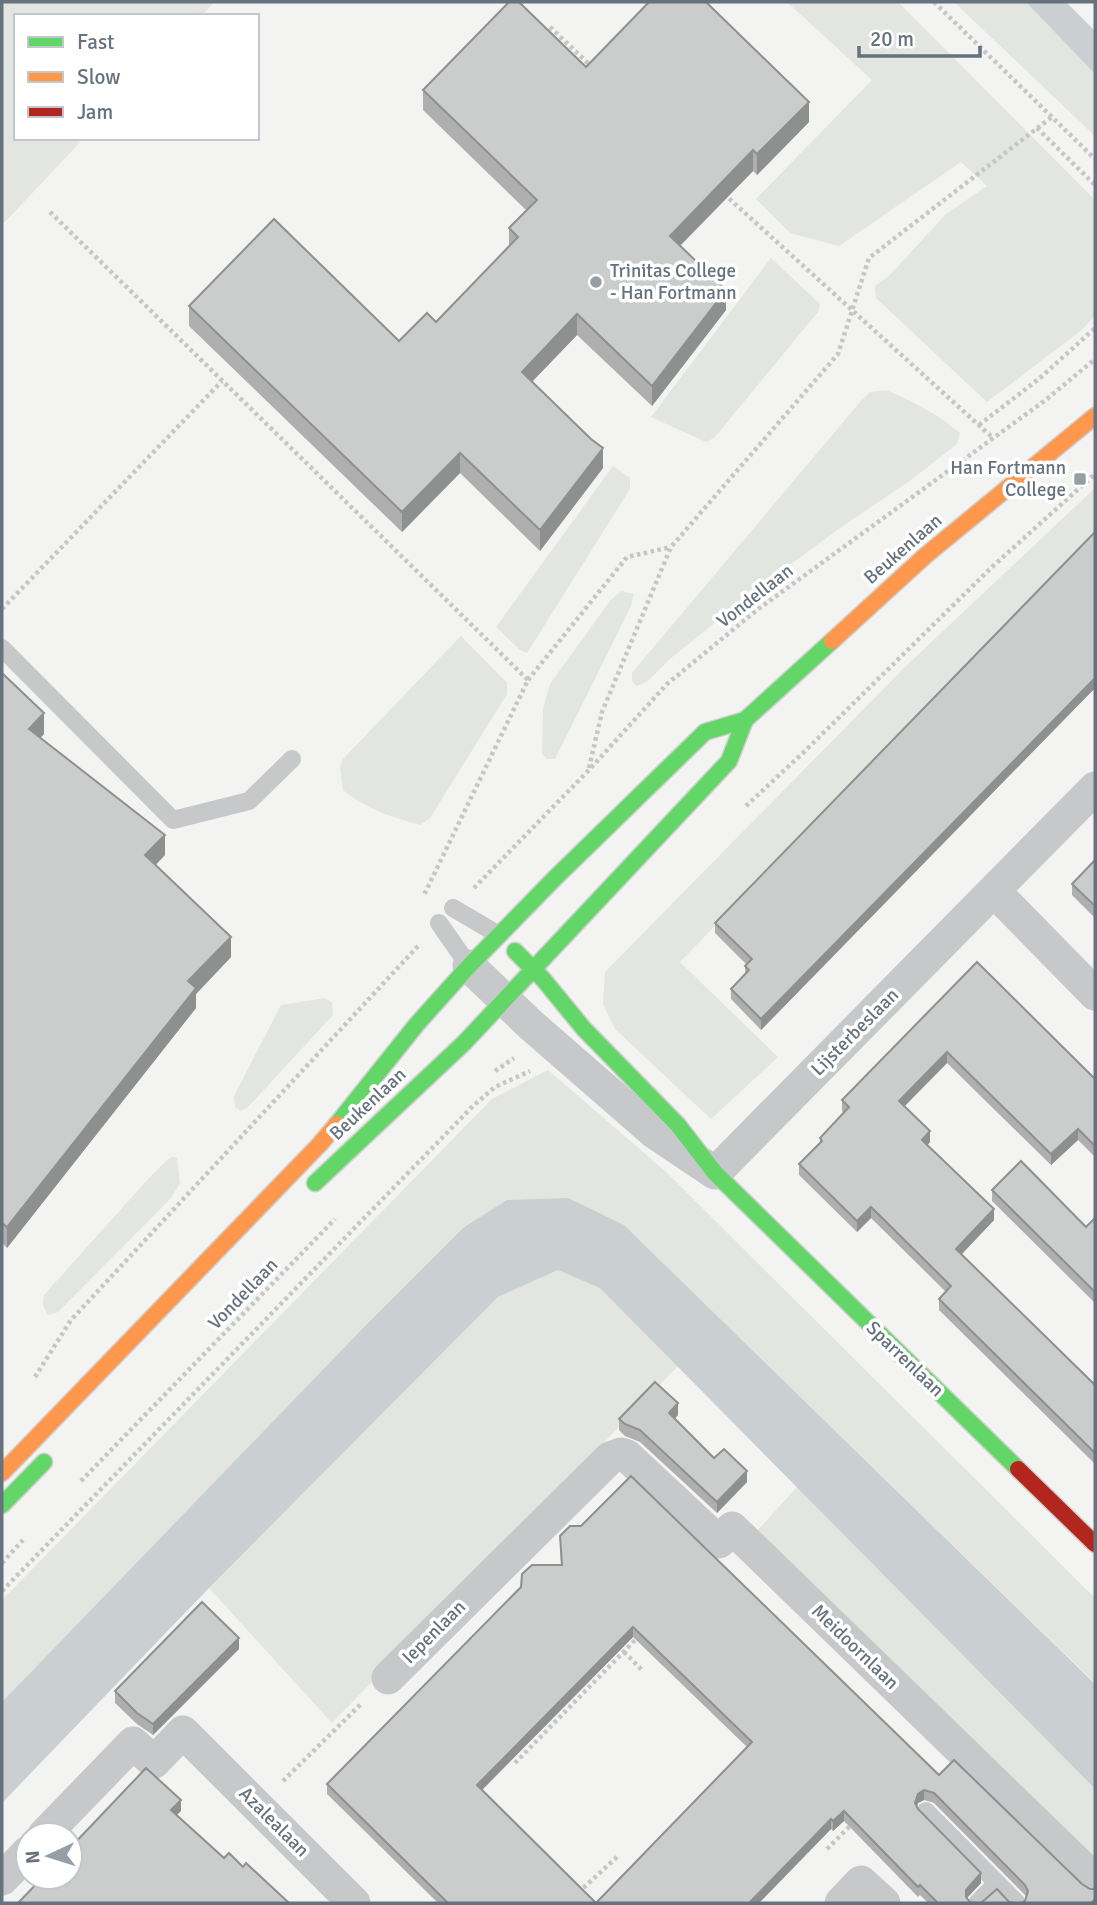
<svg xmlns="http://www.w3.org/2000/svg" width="1097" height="1905" viewBox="0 0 1097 1905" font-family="Signika,sans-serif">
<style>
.green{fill:#e2e5e0}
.water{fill:#cad0d2}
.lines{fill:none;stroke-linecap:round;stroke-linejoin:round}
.fast-casing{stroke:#cfcfcf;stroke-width:19}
.slow-casing{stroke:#cfcfcf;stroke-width:19}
.jam-casing{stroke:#cfcfcf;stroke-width:19}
.path{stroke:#c5c6c6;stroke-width:4.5;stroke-dasharray:3.5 3.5;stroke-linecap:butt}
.lane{stroke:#c7c8c9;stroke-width:18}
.street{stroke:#c7c8c9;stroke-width:33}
.fast{stroke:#63d668;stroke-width:16}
.slow{stroke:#ff974d;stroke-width:16}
.jam{stroke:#b3261e;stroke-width:16}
.wall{fill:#afafaf;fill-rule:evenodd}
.shaded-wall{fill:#8e8f8f}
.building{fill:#cbcccc;stroke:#8e8f8f;stroke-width:2;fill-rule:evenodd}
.poi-dot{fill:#979fa6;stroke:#fff;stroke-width:2.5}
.labels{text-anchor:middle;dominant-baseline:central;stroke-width:7;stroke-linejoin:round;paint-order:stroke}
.poi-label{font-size:19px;fill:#66727e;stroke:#fff;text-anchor:start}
.street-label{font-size:19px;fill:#66727e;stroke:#fff}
</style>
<rect width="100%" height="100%" fill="#f3f3f1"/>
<!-- green -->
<g class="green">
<polygon points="2,2 214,2 201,16 16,16 16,138 84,138 2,225"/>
<polygon points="787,2 898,2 1095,200 1095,315 1083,329 987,402 876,298 875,286 889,276 946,214 987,186 961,162 839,246 790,233 756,199 872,80"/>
<polygon points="954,2 1026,2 1095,74 1095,136"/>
<polygon points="771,258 820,304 818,312 714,438 706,442 651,417"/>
<path d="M886,390C911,400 939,415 960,433L957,444L911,480L840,528L753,592L671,658L648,681L637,686L632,681V673L860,402L870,392Z"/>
<polygon points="613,466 630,478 630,489 527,653 520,650 496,627"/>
<polygon points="1095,488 1095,532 680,962 778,1057 711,1119 615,1029 603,1004 605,972 905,667"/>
<polygon points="621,591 634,594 631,606 555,759 547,759 542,754 543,709 550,684 610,601"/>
<path d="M461,636L507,683V694L430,818L420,825C392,817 366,809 343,790L340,767L343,759Z"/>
<polygon points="325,998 332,1002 333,1015 247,1108 240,1111 235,1107 234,1096 281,1005"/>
<polygon points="548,1070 665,1171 1095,1598 1095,1683 624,1225 463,1228 363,1328 2,1702 2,1600 492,1099"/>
<polygon points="172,1157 177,1158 180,1183 171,1198 58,1312 48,1315 43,1305 44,1295 150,1177 168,1159"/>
<polygon points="558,1270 600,1287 678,1366 332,1723 209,1588 498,1297"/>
<polygon points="797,1487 1095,1789 1095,1884 746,1543"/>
</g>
<!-- water -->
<g class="water">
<polygon points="1026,2 1066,2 1095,31 1095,74"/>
<polygon points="568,1198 624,1225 1095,1684 1095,1789 600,1288 558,1270 498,1297 209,1588 2,1803 2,1702 363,1328 463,1228 507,1200"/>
</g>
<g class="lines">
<defs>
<g id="fast">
<polyline points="515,951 543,979 584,1029 678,1125 715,1173 1018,1469"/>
<polyline points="337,1124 417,1024 469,966 555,878 705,732 745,720 832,641"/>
<polyline points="315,1183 464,1043 729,761 745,720"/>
<polyline points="2,1505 44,1462"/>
</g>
<g id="slow">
<polyline points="832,641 925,556 1095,416"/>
<polyline points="2,1473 320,1144 337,1124"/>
</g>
<polyline id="jam" points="1018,1469 1095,1544"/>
</defs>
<!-- fast casing -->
<use href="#fast" class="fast-casing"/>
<!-- slow casing -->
<use href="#slow" class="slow-casing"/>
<!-- jam casing -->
<use href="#jam" class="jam-casing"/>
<!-- path -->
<g class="path">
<polyline points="934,2 1095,159"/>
<polyline points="550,27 592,67"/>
<polyline points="1037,128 1095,185"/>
<polyline points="724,194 993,438"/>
<polyline points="50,212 528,680 424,895"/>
<polyline points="979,425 1040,378 1095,328"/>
<polyline points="2,609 222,381"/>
<polyline points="528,680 627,557 671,547"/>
<polyline points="589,768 602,712 671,547 838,354 869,258 1053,116"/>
<polyline points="746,806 805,751 992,567 1095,474"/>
<polyline points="474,888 589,770 667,684 757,610 1047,399 1095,359"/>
<polyline points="495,1071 514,1058"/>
<polyline points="35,1377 71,1320 419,945"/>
<polyline points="81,1481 335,1219"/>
<polyline points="2,1563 23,1540"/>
<polyline points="2,1591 473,1106 495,1087 530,1071"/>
<polyline points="624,1652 643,1671"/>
<polyline points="515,1763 639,1636"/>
<polyline points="283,1781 362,1703"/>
<polyline points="827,1849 854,1822"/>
<polyline points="579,1889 580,1891 617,1857"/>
</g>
<!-- lane -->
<g class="lane">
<polyline points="2,648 173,820 249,801 292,759"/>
<polyline points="453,908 499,935"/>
<polyline points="439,923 469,966"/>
<polyline points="926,1811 1017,1903"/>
<polyline points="977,1903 997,1883"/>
</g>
<!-- street -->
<g class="street">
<polyline points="994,891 1095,994"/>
<polyline points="469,966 531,1025 654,1132 715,1173 1095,788"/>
<polyline points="388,1678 610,1458 621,1454 627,1456 719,1542 732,1528 1095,1880"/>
<polyline points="44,1835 133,1743 154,1762 183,1732 354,1903"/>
<polyline points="2,1879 28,1852"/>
<polyline points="841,1903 861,1882 884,1903"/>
</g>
<!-- fast -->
<use href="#fast" class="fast"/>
<!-- slow -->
<use href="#slow" class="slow"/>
<!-- jam -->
<use href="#jam" class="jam"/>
</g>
<!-- wall -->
<g class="wall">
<polygon points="586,67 809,122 757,175 753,171 680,246 726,310 652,406 577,335 532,382 603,468 540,551 460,473 402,532 189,326 189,306 399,341 436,322 509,247 509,228 526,210 423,110 423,90"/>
<polygon points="1095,532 1095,688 761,1030 731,999 731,989 745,974 745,966 747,965 715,933 715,923"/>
<polygon points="2,657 3,675 44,734 40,738 165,855 156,865 231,957 196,994 196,1008 7,1248 2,1243"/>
<polygon points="1095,860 1095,918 1072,895 1072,884"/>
<polygon points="977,962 1095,1079 1095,1157 1078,1140 1051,1165 947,1063 904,1106 930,1142 927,1145 994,1220 962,1254 1095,1385 1095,1464 939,1310 939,1299 946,1292 871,1218 857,1232 799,1175 799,1164 820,1143 820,1138 844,1113 842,1111 842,1100"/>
<polygon points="992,1190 1086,1227 1095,1218 1095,1303 992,1201"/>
<polygon points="678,1415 675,1419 714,1458 747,1482 717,1513 640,1442 625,1436 619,1430 619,1419"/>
<path d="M560,1536L939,1775L1082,1884L1025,1901L1026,1897L1025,1895L934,1803L924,1800L918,1803L917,1807L918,1809L981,1883L967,1898L970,1902L978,1903H928L920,1895L918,1897L844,1821L833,1831L831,1829L759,1903H438L327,1794V1784L561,1565ZM633,1637L747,1747L596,1903L482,1790Z"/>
<polygon points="239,1649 153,1735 137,1724 115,1703 115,1691"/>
</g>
<!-- shaded-wall -->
<g class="shaded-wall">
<polygon points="809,102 809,122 757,175 757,154"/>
<polygon points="753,150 753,171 670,256 670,236"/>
<polygon points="726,290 726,310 652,406 652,386"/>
<polygon points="577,314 577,335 522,392 522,372"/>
<polygon points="603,448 603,468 540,551 540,530"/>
<polygon points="460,453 460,473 402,532 402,512"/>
<polygon points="3,659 3,680 2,681 2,661"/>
<polygon points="1095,678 1095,688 761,1030 761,1019"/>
<polygon points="44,713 44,734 29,750 29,729"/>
<polygon points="165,835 165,855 145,875 145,855"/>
<polygon points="231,937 231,957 196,994 196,1008 7,1248 7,1227 188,981"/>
<polygon points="947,1052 947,1063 899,1112 899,1101"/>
<polygon points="1078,1129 1078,1140 1051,1165 1051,1154"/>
<polygon points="930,1131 930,1142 922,1151 922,1140"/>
<polygon points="871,1207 871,1218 857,1232 857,1221"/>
<polygon points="994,1209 994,1220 956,1260 956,1249"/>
<polygon points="678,1403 678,1415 669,1425 669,1413"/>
<polygon points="747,1471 747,1482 717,1513 717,1502"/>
<polygon points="633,1627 633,1637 477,1795 477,1785"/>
<polygon points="239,1638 239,1649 153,1735 153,1724"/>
<polygon points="924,1790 924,1800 918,1803 915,1813 915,1803 918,1794"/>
<polygon points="181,1800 181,1811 171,1821 171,1810"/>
<polygon points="844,1811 844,1821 833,1831 833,1821"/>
<polygon points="831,1819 831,1829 759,1903 749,1903"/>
<polygon points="981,1873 981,1883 966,1899 966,1890"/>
</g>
<!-- building -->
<g class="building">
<polygon points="509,2 519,2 586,67 649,2 706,2 809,102 757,154 753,150 670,236 726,290 652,386 577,314 522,372 591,439 603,448 540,530 460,453 402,512 189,306 274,219 399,341 427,313 436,322 518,237 509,228 537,200 423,90"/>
<polygon points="1095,532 1095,678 761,1019 731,989 749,970 745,966 752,959 715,923"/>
<polygon points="2,673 44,713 29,729 165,835 145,855 231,937 188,981 196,988 7,1227 2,1223"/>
<polygon points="1095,860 1095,906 1072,884"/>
<polygon points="977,962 1095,1079 1095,1146 1078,1129 1051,1154 947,1052 899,1101 930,1131 922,1140 994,1209 956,1249 1095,1385 1095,1453 939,1299 951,1286 871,1207 857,1221 799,1164 822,1141 820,1138 849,1107 842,1100"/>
<polygon points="1021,1161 1086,1227 1095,1218 1095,1292 992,1190"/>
<polygon points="655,1382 678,1403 669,1413 714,1458 724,1449 747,1471 717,1502 640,1430 625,1424 619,1419"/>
<path d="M631,1476L939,1775L954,1760L1082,1884L1090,1889H1095V1899L1091,1903H1021L1025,1901L1028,1891L1025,1885L934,1793L924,1790L918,1794L915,1803L918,1809L981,1873L966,1890V1897L970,1902L978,1903H938L920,1885L918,1887L844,1811L833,1821L831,1819L749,1903H448L327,1784L521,1587L522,1574L532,1565H562L560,1536L570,1526H581ZM633,1627L752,1742L596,1903L477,1785Z"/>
<polygon points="202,1602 239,1638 153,1724 137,1713 115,1691"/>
<polygon points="146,1768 181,1800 171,1810 224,1858 229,1853 243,1867 246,1863 289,1903 18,1903 43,1877 70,1877 70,1848"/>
<polygon points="997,1889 1009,1902 1016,1903 981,1903"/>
</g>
<!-- markers -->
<g class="poi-dot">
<circle cx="596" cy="282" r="7"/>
<rect x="1073" y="472" width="14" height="14" rx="3.5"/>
</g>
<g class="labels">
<!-- poi labels -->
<g class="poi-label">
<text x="610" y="271">Trinitas College<tspan x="610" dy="22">- Han Fortmann</tspan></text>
<text x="1066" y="468" text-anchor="end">Han Fortmann<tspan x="1066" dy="22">College</tspan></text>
</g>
<!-- street labels -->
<g class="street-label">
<text transform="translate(903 549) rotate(-41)">Beukenlaan</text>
<text transform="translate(755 596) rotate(-38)">Vondellaan</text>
<text transform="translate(855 1032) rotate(-45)">Lijsterbeslaan</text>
<text transform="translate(368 1104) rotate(-43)">Beukenlaan</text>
<text transform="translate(243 1294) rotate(-46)">Vondellaan</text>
<text transform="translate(905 1359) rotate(44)">Sparrenlaan</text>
<text transform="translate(434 1632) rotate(-45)">Iepenlaan</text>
<text transform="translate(855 1647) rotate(44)">Meidoornlaan</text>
<text transform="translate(274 1822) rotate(45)">Azalealaan</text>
</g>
</g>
<!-- border -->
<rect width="1097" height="1905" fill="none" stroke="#66727e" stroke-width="7"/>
<!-- legend -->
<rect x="14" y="14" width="245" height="126" fill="#ffffff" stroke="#c2c7cb" stroke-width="2"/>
<rect x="28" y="37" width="35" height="10" fill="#63d668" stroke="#c2c7cb" stroke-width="2"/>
<text x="77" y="49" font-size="21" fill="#66727e">Fast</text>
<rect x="28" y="72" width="35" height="10" fill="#ff974d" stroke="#c2c7cb" stroke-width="2"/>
<text x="77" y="84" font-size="21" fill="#66727e">Slow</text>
<rect x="28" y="107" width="35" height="10" fill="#b3261e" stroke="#c2c7cb" stroke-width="2"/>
<text x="77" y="119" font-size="21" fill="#66727e">Jam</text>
<!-- north arrow -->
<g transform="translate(49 1856) rotate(266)"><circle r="33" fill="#ffffff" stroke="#c2c7cb" stroke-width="2"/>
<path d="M0-5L12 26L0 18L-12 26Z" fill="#979fa6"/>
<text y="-10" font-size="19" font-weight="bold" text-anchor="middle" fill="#66727e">N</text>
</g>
<!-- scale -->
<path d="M859 46v10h121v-10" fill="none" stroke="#66727e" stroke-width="3.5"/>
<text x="870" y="46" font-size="21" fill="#66727e" stroke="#ffffff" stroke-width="5" paint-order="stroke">20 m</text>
</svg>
